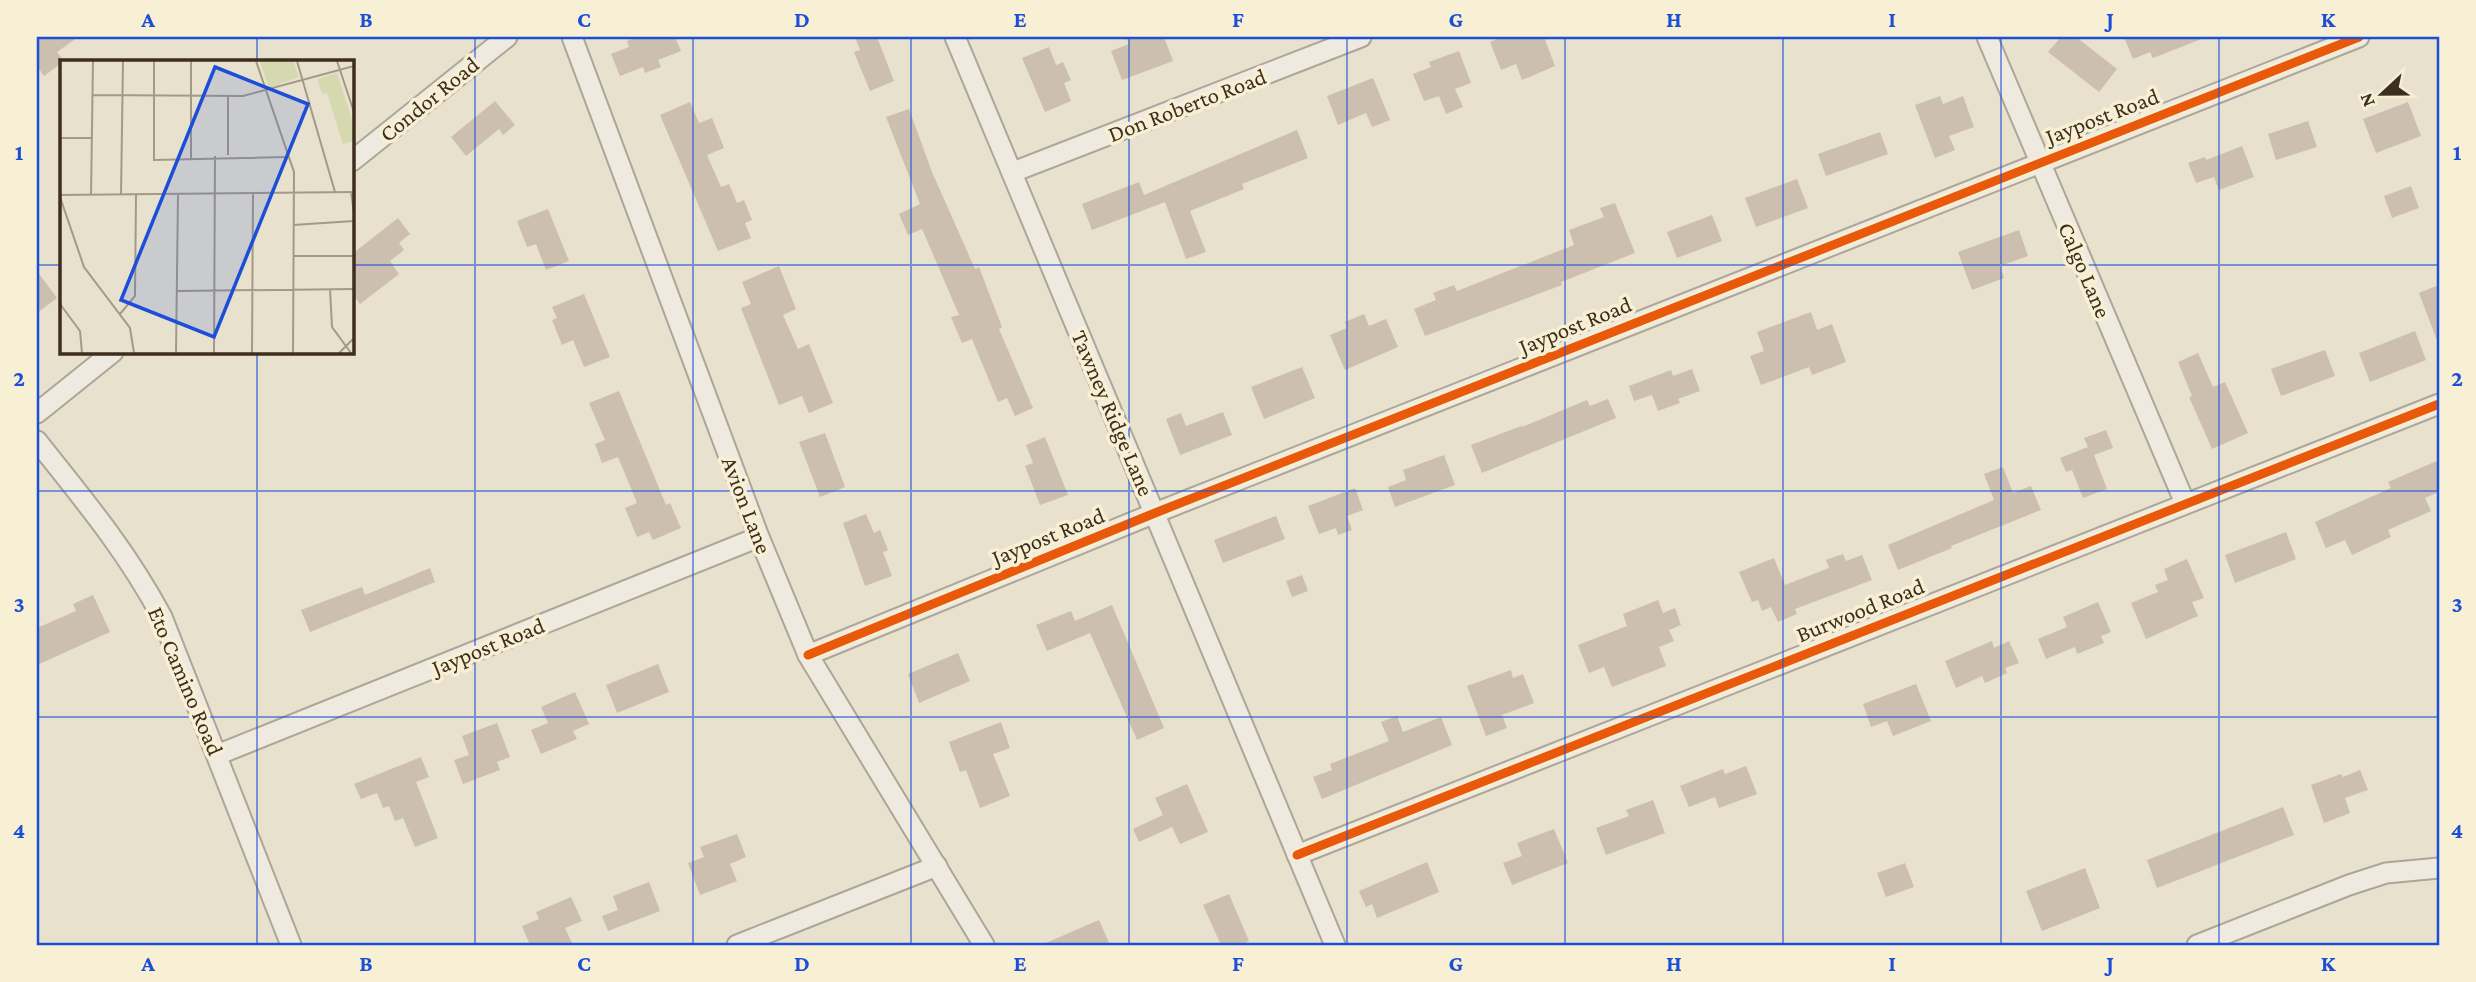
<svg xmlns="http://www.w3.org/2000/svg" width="2476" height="982" viewBox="0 0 2476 982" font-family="'Crimson Pro',serif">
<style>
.building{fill:#ccbfaf}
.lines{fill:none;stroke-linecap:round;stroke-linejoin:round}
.minor-casing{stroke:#ada697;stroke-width:23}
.minor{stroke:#efeae0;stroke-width:19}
.cycleway-casing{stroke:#f8f0d4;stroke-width:13}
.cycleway{stroke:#e8590c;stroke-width:9}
.grid{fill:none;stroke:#1d4ed8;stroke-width:2;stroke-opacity:0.55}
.labels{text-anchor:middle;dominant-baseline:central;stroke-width:7;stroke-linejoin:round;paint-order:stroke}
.street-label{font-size:23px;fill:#3d2e1e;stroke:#f8f0d4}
.inset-road{fill:none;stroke:#a49988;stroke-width:2}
.view{fill:#1d4ed8;fill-opacity:0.15;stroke:#1d4ed8;stroke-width:3.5}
.inset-edge{fill:none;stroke:#3d2e1e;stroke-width:3.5}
.neatline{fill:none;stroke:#1d4ed8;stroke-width:2.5}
.grid-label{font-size:23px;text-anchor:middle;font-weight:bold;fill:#1d4ed8}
</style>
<rect width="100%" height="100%" fill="#e8e1ce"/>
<!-- building -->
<g class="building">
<polygon points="37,37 78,37 57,52 64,61 44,76 37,66"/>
<polygon points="638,37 675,37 681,51 658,60 661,67 645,73 643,67 620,76 611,54 629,47 627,41"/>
<polygon points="855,37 877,37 894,81 870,91 854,52 860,50"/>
<polygon points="1126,37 1164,37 1173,61 1122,80 1111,51 1129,44"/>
<polygon points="1502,37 1544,37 1555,66 1522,80 1516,64 1501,70 1490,42"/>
<polygon points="2061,37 2076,37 2117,69 2099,92 2048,52"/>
<polygon points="2124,37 2204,37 2204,38 2153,58 2150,52 2133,59"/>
<polygon points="1049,47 1056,65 1063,62 1071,80 1064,83 1071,101 1045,112 1022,58"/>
<polygon points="1459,51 1471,83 1455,89 1463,107 1446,114 1439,96 1424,101 1413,74 1431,67 1429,62"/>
<polygon points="1373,78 1390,120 1372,127 1366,113 1338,125 1327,96"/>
<polygon points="1940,96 1943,104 1963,96 1974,127 1949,136 1955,150 1935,158 1915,105"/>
<polygon points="495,101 515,125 503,135 499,129 466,156 451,137"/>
<polygon points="690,102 699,123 712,118 724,148 707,155 721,187 729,184 737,203 744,200 752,220 745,223 751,238 718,251 660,115"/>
<polygon points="2408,102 2421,136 2376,153 2363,119"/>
<polygon points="909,109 932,172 975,269 979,267 1002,327 999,329 1033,408 1015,416 1007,398 998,402 972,339 962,343 951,317 959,315 922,229 908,235 899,214 920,204 886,117"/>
<polygon points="2308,121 2317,147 2276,160 2268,134"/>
<polygon points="1297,130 1308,158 1242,184 1244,189 1190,211 1206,252 1186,259 1165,202 1092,230 1082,204 1139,182 1144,195"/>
<polygon points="1880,132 1888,154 1826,176 1818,154"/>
<polygon points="2242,146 2254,177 2219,190 2214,177 2196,183 2188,163 2205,157 2206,160"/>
<polygon points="1797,179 1808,208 1756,227 1745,198"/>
<polygon points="2411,186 2419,208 2392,218 2384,196"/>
<polygon points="1615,203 1635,253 1561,282 1562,285 1425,336 1414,309 1436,300 1433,293 1454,285 1457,291 1574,245 1569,230 1604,217 1600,208"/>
<polygon points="548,209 569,261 546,270 536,244 527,247 517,221"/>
<polygon points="1712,215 1722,241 1677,258 1667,232"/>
<polygon points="398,218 410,234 399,243 404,250 390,261 399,274 360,304 352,293 352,254"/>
<polygon points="2019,230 2028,256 2000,266 2004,278 1972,290 1958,252"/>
<polygon points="779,266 796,309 783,315 798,349 809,344 833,403 809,413 802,396 779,405 741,308 751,304 742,282"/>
<polygon points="37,271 57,298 37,313"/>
<polygon points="2439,285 2439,342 2438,343 2419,293"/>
<polygon points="584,294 610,357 584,367 573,340 562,345 552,320 557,318 552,307"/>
<polygon points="1811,312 1817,330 1832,324 1846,362 1812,375 1809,367 1761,385 1750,356 1764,351 1757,332"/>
<polygon points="1364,314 1369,326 1386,319 1398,347 1345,370 1330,335 1347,328 1345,322"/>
<polygon points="2415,331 2426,360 2370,382 2359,353"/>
<polygon points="2325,350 2335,376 2281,396 2271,369"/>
<polygon points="2198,353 2213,387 2225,382 2248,433 2212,449 2189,397 2192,396 2178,362"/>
<polygon points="1302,367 1315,398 1264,419 1251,387"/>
<polygon points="1692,369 1700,391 1678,399 1680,403 1658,411 1652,395 1634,401 1629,386 1671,370 1673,376"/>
<polygon points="619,391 666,505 670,503 681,528 653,540 649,532 637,537 625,508 637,503 618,457 602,463 595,444 605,440 589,403"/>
<polygon points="1608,399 1616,418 1482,473 1471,445 1521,426 1522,427 1587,400 1590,406"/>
<polygon points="1223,412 1232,435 1180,455 1166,419 1181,413 1186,426"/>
<polygon points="2106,430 2113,448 2094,455 2107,489 2083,498 2072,470 2066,472 2060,458 2088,447 2084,438"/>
<polygon points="825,433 845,487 820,497 799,442"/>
<polygon points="1045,437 1068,495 1040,505 1025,466 1033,463 1026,445"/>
<polygon points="1444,455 1455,485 1395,507 1388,487 1406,480 1403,470"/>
<polygon points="2439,460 2439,492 2425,498 2431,511 2388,530 2391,537 2352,555 2345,540 2326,548 2315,522 2391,488 2388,482"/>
<polygon points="2003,467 2013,493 2031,486 2041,510 1951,546 1952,548 1898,570 1888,545 1994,500 1984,474"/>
<polygon points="1355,488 1363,510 1347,516 1352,530 1338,535 1336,528 1319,534 1308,506"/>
<polygon points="866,514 874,533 880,530 888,550 883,552 892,576 865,586 843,523"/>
<polygon points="1276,516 1285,539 1223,563 1214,540"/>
<polygon points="2286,532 2296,559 2235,583 2225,555"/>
<polygon points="1843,554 1846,561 1862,555 1872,580 1795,609 1797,614 1778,622 1771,607 1762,611 1758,600 1752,602 1739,572 1774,558 1785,585 1829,568 1826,560"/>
<polygon points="2187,559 2204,598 2192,602 2198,616 2146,639 2131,603 2158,592 2155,585 2168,580 2164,569"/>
<polygon points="430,568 435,582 310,632 301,610 362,587 365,595"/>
<polygon points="1302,575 1308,591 1292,597 1286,581"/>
<polygon points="93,595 110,632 37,665 37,628 76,611 73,604"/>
<polygon points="1658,600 1663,613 1675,608 1681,625 1669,630 1674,641 1659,647 1666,666 1612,687 1604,667 1589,673 1578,645 1627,626 1623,614"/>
<polygon points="2098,602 2111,632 2101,636 2104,643 2077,654 2075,647 2046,659 2038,639 2067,627 2063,617"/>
<polygon points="1112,605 1164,728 1137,740 1090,633 1047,651 1036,625 1071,611 1075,621"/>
<polygon points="1992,641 1994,648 2009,641 2019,663 2005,668 2007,673 1985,683 1982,676 1956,688 1945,661"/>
<polygon points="958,653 970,681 919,703 908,674"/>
<polygon points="658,664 669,692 617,713 606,685"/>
<polygon points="1511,670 1513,678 1523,674 1534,703 1502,715 1507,728 1486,736 1467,686"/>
<polygon points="1916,684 1931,721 1893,736 1887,721 1871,727 1863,704"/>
<polygon points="575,692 589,724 573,731 577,739 541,754 531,730 548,723 541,707"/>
<polygon points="1397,716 1403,732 1441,717 1452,745 1322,799 1313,777 1332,770 1330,764 1389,741 1381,722"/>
<polygon points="1001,722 1010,748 993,754 1010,796 980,808 966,770 960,772 949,742"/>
<polygon points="497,723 510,757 497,762 500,770 463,784 454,760 469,755 462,736"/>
<polygon points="421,757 429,777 416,782 438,838 415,847 403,818 395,821 389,806 383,808 377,793 361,799 354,784"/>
<polygon points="1746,766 1757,794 1719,808 1715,797 1689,807 1680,786 1723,769 1725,774"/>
<polygon points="2360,770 2368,790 2345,798 2350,813 2324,823 2311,785 2341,774 2343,777"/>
<polygon points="1187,784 1208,832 1180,844 1172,827 1139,842 1133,829 1163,815 1155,798"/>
<polygon points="1653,800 1665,833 1606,855 1596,828 1629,816 1626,810"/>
<polygon points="2283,807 2294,835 2157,888 2147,860"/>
<polygon points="1554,829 1568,863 1512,885 1503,863 1522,856 1517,843"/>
<polygon points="737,834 746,857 730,864 737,881 700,895 688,863 704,857 700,847"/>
<polygon points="1427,862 1439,892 1377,918 1372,904 1366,907 1359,891"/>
<polygon points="1905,863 1914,887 1886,897 1877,873"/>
<polygon points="2085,868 2100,908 2042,931 2026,891"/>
<polygon points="649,882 660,911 608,931 602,916 618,910 613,896"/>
<polygon points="1229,894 1249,941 1240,945 1221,945 1203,905"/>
<polygon points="571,897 582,921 565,928 573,945 530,945 522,926 539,919 536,912"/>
<polygon points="1099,920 1110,945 1041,945"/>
</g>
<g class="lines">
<defs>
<g id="minor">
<polyline points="572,37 759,537 808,655 984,945"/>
<polyline points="955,37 1335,945"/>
<polyline points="1987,37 2185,503"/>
<polyline points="352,161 507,37"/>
<polyline points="1013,172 1361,37"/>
<polyline points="37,413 113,352"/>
<path d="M37,441C84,500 126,550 162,617L291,945"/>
<polyline points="808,655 1155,513 2359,37"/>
<polyline points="217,755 759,537"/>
<polyline points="1297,855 2439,404"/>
<polyline points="737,945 937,866"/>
<polyline points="2197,945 2349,885 2386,873 2439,868"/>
</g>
</defs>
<!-- minor casing -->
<use href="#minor" class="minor-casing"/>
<!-- minor -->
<use href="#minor" class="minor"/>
<defs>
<g id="cycleway">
<polyline points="808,655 1155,513 2359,37"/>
<polyline points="1297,855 2439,404"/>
</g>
</defs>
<!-- cycleway casing -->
<use href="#cycleway" class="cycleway-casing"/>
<!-- cycleway -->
<use href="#cycleway" class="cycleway"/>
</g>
<!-- grid -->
<path class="grid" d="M257,37V61M475,37V945M693,37V945M911,37V945M1129,37V945M1347,37V945M1565,37V945M1783,37V945M2001,37V945M2219,37V945M37,265H61M352,265H2439M257,352V945M37,491H2439M37,717H2439"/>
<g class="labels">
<!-- street labels -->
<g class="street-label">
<text transform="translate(429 99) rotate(-39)">Condor Road</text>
<text transform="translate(1187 105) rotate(-21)">Don Roberto Road</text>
<text transform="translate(2102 116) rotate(-21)">Jaypost Road</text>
<text transform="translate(2085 270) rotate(67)">Calgo Lane</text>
<text transform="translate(1575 325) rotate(-22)">Jaypost Road</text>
<text transform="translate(1113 413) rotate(67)">Tawney Ridge Lane</text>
<text transform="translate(747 505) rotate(69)">Avion Lane</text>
<text transform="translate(1048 536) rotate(-22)">Jaypost Road</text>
<text transform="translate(1860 610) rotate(-22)">Burwood Road</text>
<text transform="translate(488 646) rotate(-22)">Jaypost Road</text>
<text transform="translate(186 681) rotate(67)">Eto Camino Road</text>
</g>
</g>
<!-- overview -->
<g transform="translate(60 60)">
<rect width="294" height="294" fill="#e8e1ce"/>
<path d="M200,1H233L239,17L209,28ZM277,13L294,66V81L283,84L267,33L262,34L257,19Z" fill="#d6d8b0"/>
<path class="inset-road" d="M94,1V100L227,97M196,1L234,112L233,293M237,1L275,132M277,1L294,52M32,35L183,36L294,6M0,45V101M1,78H32M168,95V36M131,100V1M291,132L294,153M0,135L294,132M31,135L33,1M61,135L63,1M0,137L24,207L70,268L74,293M233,165L294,161M233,196H294M270,229L272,267L291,293M117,231L294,229M0,244L20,271L22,293M60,254L75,236L76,135M116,293L118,135M154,293L155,96M192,293L193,133M279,293L294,278"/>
<path class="view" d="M155,7L248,44L154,277L61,240Z"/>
<rect width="294" height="294" class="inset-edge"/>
</g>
<!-- border -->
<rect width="2476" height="982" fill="none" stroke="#f8f0d4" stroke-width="77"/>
<!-- north arrow -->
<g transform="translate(2382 94) rotate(248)" stroke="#f8f0d4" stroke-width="5" paint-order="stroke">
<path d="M0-5L12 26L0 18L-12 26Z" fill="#3d2e1e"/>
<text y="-10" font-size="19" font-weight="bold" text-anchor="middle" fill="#3d2e1e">N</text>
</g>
<rect x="38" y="38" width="2400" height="906" class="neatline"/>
<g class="grid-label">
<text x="148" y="27">A</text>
<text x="366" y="27">B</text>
<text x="584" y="27">C</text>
<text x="802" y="27">D</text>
<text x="1020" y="27">E</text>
<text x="1238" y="27">F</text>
<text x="1456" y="27">G</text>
<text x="1674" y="27">H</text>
<text x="1892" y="27">I</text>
<text x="2110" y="27">J</text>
<text x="2328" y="27">K</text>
<text x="19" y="160">1</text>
<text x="2457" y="160">1</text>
<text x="19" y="386">2</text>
<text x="2457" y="386">2</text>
<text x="19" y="612">3</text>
<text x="2457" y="612">3</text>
<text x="19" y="838">4</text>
<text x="2457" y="838">4</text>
<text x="148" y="971">A</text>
<text x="366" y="971">B</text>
<text x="584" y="971">C</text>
<text x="802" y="971">D</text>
<text x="1020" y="971">E</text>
<text x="1238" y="971">F</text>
<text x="1456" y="971">G</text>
<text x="1674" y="971">H</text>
<text x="1892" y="971">I</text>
<text x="2110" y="971">J</text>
<text x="2328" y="971">K</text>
</g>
</svg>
